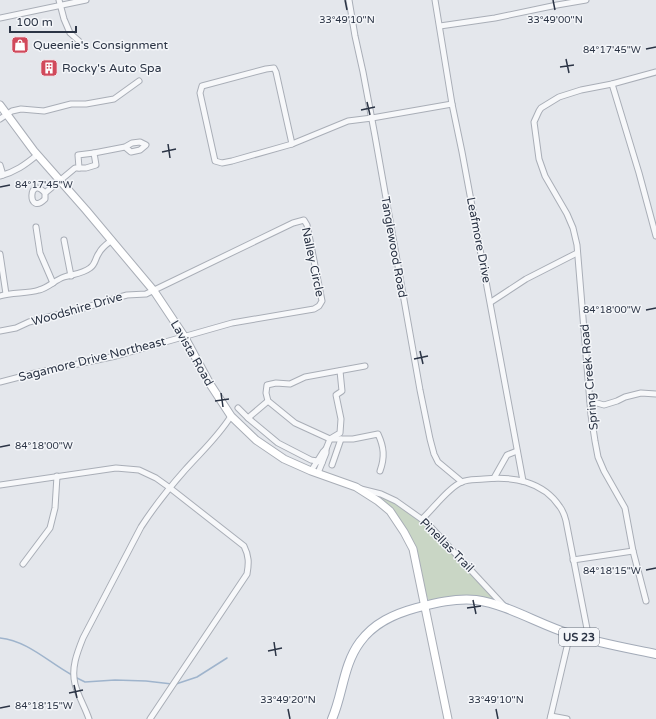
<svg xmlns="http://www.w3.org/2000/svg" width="656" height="719" viewBox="0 0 656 719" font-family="'Varela Round',sans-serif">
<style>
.green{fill:#c9d6c5}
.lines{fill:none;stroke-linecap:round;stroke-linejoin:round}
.stream{stroke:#9fb4cc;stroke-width:1.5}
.street-casing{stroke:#a9aeb7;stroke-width:7}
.secondary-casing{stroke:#a9aeb7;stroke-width:9}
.primary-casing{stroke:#a3abb8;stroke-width:10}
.street{stroke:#f7f8fa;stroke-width:5}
.secondary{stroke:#fff;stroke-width:7}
.primary{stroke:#fff;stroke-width:8}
.ticks{fill:none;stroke:#2b3445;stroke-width:1.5}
.labels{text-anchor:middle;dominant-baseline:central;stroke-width:3;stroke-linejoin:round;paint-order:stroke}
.shield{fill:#f4f6f9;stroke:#676e7b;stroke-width:1}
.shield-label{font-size:11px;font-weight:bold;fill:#2b3445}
.poi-label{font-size:12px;fill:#2b3445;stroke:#f4f6f9;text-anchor:start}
.street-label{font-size:12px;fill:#2b3445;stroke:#f4f6f9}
.ticks-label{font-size:10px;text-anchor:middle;fill:#2b3445;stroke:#f4f6f9;stroke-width:3;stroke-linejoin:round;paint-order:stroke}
</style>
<rect width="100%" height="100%" fill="#e4e7ec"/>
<!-- green -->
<polygon class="green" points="356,487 381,494 422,519 499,603 430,604 417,571 413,549 390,511"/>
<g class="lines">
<!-- stream -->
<g class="stream">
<path d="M0,638C28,641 48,662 72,675"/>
<polyline points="75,677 85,682 115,680 146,681 172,684"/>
<polyline points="176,684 197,677 227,658"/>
</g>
<defs>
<g id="street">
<polyline points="59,0 64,19 70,33 79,41"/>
<polyline points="349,0 355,36 363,72 375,136 420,390 430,439 434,454 438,462 462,482"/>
<polyline points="435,0 452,104 462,152 523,481"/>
<polyline points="0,18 86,0"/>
<polyline points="440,26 495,18 557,5 586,0"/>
<polygon points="274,68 276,72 292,144 232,161 222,163 215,161 200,93 202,86 266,69"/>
<polyline points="612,84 639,173 656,236"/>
<polyline points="0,119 12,111 21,109 44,111 71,104 86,104 114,99 139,81"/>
<polyline points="292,144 348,121 372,118 452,104"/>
<polyline points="0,165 3,175"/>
<polyline points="79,168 78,155 94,153"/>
<path d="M0,176C15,172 25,165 37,155"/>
<path d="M45,193C28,174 27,217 45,199V193L75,168H86L96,165L94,153L125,147L132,143L140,142L146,145L140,150L131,152L125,147"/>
<polyline points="36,227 40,253 53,283"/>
<polyline points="64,240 71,276"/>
<polyline points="0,254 6,294"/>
<path d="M0,296C12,292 27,294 39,290C48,288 55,280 64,277C73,274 82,274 90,268C96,264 95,258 99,253C102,247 107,244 112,240"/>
<polyline points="491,302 526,279 577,253"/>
<polyline points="0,331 16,328 29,322 44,318 81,309 116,298 127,295 146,294 293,223 304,220 307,225 322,301 319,306 314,309 232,323 116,356 35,373 0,382"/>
<path d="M365,366L305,377L290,384L276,383L267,385L266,393L268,401L295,423L330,439H353L378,434C384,447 385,457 380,471"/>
<polyline points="590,401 604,405 617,401 625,397 641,393 656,394"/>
<polyline points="238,408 248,418 278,443 311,460 317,461 322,463"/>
<polyline points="248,418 268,401"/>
<polyline points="332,465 341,439"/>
<polyline points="311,471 323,452 326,449"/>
<polyline points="318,473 326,453 326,449 330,439 340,433 341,419 336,395 342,391 340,371"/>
<polyline points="494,478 507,455 517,451"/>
<path d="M0,485L116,468L139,470L156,478L170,488L244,546C249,556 249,563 247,574L150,719"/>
<polyline points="361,489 381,494 396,501 427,523 505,607"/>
<path d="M422,519C432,510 450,486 462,482C468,479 477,480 484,479C512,476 543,481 560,507C563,511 565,517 566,521L589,639"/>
<polyline points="573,560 633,551"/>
<polyline points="23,564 50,528 55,508 57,476"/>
<polyline points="646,601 633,551 625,508 604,471 598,457 595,441 591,415 577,245 573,228 567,214 545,176 539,159 534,122 539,111 541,108 559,97 581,90 612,84 656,72"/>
<polyline points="551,716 567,719"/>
<path d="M89,719C85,707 78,696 75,684C71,668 77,653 83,638L141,527C154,507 169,488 185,470C201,452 218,437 231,416"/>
<polyline points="550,719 570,634"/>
</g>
<polyline id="secondary" points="0,105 34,151 86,210 154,291 184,336 210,384 231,416 256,440 284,459 311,471 356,487 378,501 390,511 404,532 413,549 448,719"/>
<path id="primary" d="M332,719C343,694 343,665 360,642C374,623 394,614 416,608C435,603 455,598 476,600C509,605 538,624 570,634C598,643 627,648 656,654"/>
</defs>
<!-- street casing -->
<use href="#street" class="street-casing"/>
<!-- secondary casing -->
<use href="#secondary" class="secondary-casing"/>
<!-- primary casing -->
<use href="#primary" class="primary-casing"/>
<!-- street -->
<use href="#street" class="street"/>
<!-- secondary -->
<use href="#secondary" class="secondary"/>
<!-- primary -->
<use href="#primary" class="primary"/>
</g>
<!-- ticks -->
<path class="ticks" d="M345,0L347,10M553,0L555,10M646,49L656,47M566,59L569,73M560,67L574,65M367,102L370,115M361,110L375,107M168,144L170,158M162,152L176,149M0,187L10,185M646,310L656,308M420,351L423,364M414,359L428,356M221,393L223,407M215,401L229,399M0,447L10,445M646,570L656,568M473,600L476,614M467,608L481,606M274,642L276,656M268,651L282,648M74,685L77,698M69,693L83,690M0,708L10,706M288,709L290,719M496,709L498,719"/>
<!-- icons -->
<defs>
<symbol id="shop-square" viewBox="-11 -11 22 22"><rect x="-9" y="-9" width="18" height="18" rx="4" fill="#d1495b" stroke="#f4f6f9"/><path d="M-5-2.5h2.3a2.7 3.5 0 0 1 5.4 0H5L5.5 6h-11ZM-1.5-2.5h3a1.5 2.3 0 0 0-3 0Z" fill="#fff"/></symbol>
<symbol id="building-square" viewBox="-11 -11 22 22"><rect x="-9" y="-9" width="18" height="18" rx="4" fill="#d1495b" stroke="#f4f6f9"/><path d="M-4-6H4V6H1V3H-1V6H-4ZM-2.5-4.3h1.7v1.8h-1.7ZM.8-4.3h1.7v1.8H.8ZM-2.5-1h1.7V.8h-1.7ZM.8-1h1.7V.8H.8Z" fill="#fff"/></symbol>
</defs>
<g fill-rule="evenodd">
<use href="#shop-square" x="10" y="35" width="20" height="20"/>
<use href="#building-square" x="39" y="58" width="20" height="20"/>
</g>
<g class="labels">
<!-- shield labels -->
<rect class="shield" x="559" y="628" width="40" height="18" rx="3"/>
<g class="shield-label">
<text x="579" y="637">US 23</text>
</g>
<!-- poi labels -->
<g class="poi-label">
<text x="33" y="45">Queenie's Consignment</text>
<text x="62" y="68">Rocky's Auto Spa</text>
</g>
<!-- street labels -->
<g class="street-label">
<text transform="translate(479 240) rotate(79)">Leafmore Drive</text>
<text transform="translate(394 247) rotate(80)">Tanglewood Road</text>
<text transform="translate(313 262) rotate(78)">Nalley Circle</text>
<text transform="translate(77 309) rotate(-16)">Woodshire Drive</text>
<text transform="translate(192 353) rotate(60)">Lavista Road</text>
<text transform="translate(92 359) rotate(-14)">Sagamore Drive Northeast</text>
<text transform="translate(589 377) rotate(-95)">Spring Creek Road</text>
<text transform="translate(447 545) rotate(45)">Pinellas Trail</text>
</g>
</g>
<g class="ticks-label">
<text x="347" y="23">33°49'10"N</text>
<text x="555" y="23">33°49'00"N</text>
<text x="612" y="53">84°17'45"W</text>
<text x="44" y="188">84°17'45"W</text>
<text x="612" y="313">84°18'00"W</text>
<text x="44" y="449">84°18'00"W</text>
<text x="612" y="574">84°18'15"W</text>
<text x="288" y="703">33°49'20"N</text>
<text x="496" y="703">33°49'10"N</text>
<text x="44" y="709">84°18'15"W</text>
</g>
<!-- scale -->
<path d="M10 26v6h66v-6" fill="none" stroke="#2b3445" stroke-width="2"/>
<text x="16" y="26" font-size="12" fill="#2b3445" stroke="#f4f6f9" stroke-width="3" paint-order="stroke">100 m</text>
</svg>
